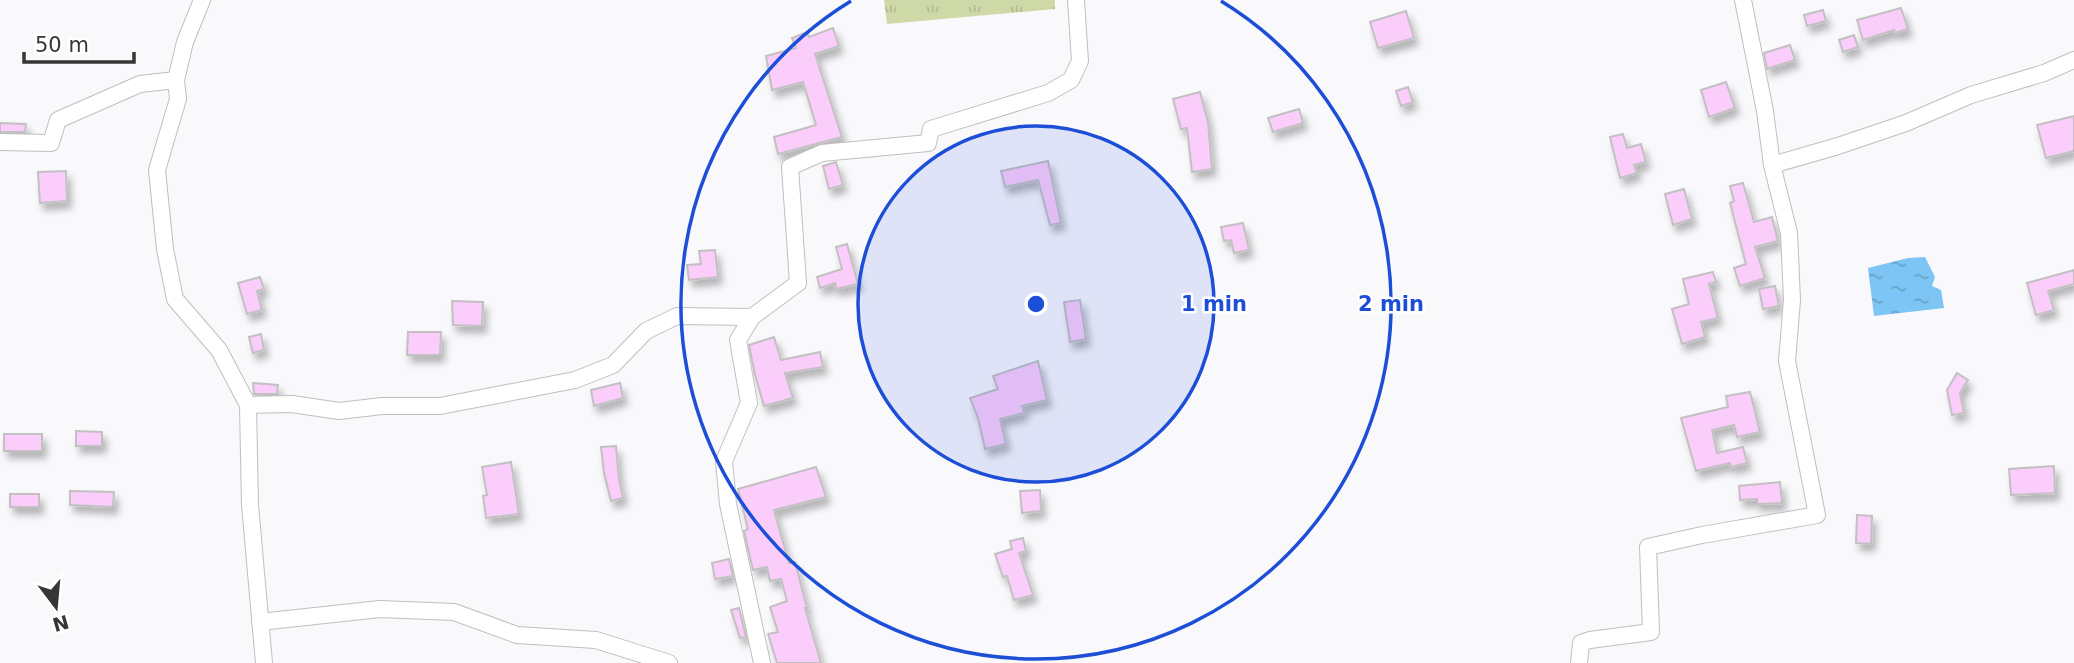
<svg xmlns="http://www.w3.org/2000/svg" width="2074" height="663" viewBox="0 0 2074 663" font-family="'DejaVu Sans',sans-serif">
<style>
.park{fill:url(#park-tufts)}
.water{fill:url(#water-ripples)}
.building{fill:#fbcdfa;stroke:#c2c0c2;stroke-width:2;filter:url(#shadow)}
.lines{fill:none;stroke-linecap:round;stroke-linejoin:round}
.street-casing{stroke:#bfbfc2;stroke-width:18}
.street{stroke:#fff;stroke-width:16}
.ring{fill:none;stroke:#1d4ed8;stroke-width:3.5}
.centre{fill:#1d4ed8;stroke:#fff;stroke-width:3.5}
.ring-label{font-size:21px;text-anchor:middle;font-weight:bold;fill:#1d4ed8;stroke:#fff;stroke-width:5;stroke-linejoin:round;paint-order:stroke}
</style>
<defs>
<pattern id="park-tufts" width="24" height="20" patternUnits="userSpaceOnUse" patternTransform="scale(1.75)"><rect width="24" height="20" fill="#ced9a7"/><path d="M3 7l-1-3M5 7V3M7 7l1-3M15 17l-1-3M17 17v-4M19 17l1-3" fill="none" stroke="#b2bb90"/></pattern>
<pattern id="water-ripples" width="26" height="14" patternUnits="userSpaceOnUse" patternTransform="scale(1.75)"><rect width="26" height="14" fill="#7dc5f4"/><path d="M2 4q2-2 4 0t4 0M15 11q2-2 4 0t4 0" fill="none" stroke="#67a1c6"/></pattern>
<filter id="shadow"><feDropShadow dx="4" dy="7" stdDeviation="3.5" flood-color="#0004"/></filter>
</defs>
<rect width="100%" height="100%" fill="#f9f9fc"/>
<!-- park -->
<polygon class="park" points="884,0 1055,0 1055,9 887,24"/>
<!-- water -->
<polygon class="water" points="1925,257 1935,277 1932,286 1941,290 1944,308 1874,316 1868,268 1908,258"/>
<!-- building -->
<g class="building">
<polygon points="1901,8 1908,29 1895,33 1894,30 1863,40 1857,20"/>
<polygon points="1823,10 1826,21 1807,26 1804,15"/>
<polygon points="1406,11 1414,38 1378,48 1370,22"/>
<polygon points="833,28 839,46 815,54 842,137 778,154 774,137 816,125 803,82 772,90 766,56 796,48 792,38 807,32 809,37"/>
<polygon points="1854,35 1858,47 1843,52 1839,40"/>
<polygon points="1790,45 1795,60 1767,69 1764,53"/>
<polygon points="1726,82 1735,108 1709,117 1701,90"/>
<polygon points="1408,87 1413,102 1401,106 1396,91"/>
<polygon points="1200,92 1208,122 1212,169 1192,172 1187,128 1181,129 1173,99"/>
<polygon points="1299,109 1303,123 1273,132 1268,118"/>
<polygon points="2074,116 2074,151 2046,158 2037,125"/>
<polygon points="0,123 26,124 25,132 0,132"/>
<polygon points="1623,134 1627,148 1641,144 1646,162 1634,165 1637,173 1620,178 1610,137"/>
<polygon points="1048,161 1061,223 1050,225 1038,180 1005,187 1001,171"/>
<polygon points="836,162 843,185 829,189 823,166"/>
<polygon points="66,171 67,201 40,203 38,172"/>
<polygon points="1743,183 1754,222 1772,217 1778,241 1755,247 1765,278 1740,286 1734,268 1746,264 1730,203 1734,201 1730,186"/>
<polygon points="1684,189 1692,219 1673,225 1665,194"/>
<polygon points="1243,223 1249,250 1234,253 1231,240 1224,241 1221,227"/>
<polygon points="847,244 858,284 836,289 835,283 820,288 817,277 842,269 836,247"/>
<polygon points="715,250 718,277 689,280 687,265 701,264 699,251"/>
<polygon points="2074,270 2074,284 2048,291 2054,310 2036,315 2027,283"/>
<polygon points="1713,272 1716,282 1709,284 1718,318 1701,322 1705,337 1682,344 1672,309 1689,304 1683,279"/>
<polygon points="260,277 264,289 257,291 262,310 247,314 238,283"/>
<polygon points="1775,286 1779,306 1763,309 1759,289"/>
<polygon points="1080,300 1086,339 1070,342 1064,302"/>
<polygon points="452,301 483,302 482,326 453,325"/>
<polygon points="408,332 441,332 440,355 407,355"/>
<polygon points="261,334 264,350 253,353 249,337"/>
<polygon points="774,337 781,360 820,352 823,367 785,373 793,398 764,406 755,375 749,345"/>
<polygon points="1038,361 1047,400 1022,406 1024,413 1000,419 1006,444 985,449 978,418 970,398 998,389 993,376"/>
<polygon points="1957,373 1968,380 1960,393 1964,413 1952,415 1947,390"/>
<polygon points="253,383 278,385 277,394 254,394"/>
<polygon points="620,383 623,398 594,406 591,390"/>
<polygon points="1750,392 1760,432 1737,437 1734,425 1712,430 1717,453 1743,447 1747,463 1731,467 1730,463 1696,471 1681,418 1728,407 1726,396"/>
<polygon points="76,431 102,432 102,446 76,446"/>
<rect x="4" y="434" width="38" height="17"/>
<polygon points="616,446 619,479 623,498 611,501 604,473 601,447"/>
<polygon points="511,462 519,514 486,518 483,496 487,495 482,467"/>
<polygon points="2054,466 2055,493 2011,495 2009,469"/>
<polygon points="816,467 826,497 774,510 789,563 795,562 807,608 805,608 821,663 777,663 768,634 778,632 770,607 787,601 781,579 770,581 767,567 753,570 744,531 748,529 738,489"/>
<polygon points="1780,482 1782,503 1757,504 1757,499 1740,500 1739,486"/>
<polygon points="1040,490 1041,511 1022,513 1020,491"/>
<polygon points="70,491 114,492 113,507 70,505"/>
<rect x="10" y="494" width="29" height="13"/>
<polygon points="1857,515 1872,516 1871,544 1856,543"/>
<polygon points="1023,538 1026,551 1019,553 1033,595 1014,600 1007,576 1003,577 995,554 1012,549 1010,541"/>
<polygon points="729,559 733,576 715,579 712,563"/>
<polygon points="739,608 746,637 740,638 731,610"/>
</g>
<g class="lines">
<defs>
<g id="street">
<polyline points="176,80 178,99 157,170 165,249 175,299 219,350 248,405 250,505 264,663"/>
<polyline points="0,142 51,143 58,120 140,84 176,80 185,42 202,0"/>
<polyline points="1772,165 1838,146 1906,123 1971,95 2044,73 2074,60"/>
<polyline points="248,405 292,404 339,411 382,406 440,406 575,380 613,365 646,331 677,316 752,317"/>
<polyline points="260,622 380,609 454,612 517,635 596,640 669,663"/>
<polyline points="762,663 728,504 724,461 749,403 738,340 752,317 798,283 790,167 822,153 928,143 931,129 1048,93 1071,80 1080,61 1076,0"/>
<polyline points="1579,663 1581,643 1590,640 1651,632 1648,547 1702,535 1817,515 1787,361 1792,300 1789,233 1772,165 1765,111 1743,0"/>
</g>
</defs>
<!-- street casing -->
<use href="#street" class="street-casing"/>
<!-- street -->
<use href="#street" class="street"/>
</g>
<!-- distance rings -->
<circle cx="1036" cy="304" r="178" fill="#1d4ed8" fill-opacity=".12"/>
<g class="ring">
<circle cx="1036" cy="304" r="178"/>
<path d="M1221 1A355 355 0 1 1 851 1"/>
</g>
<circle cx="1036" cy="304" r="10" class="centre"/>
<g class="ring-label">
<text x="1214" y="311">1 min</text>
<text x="1391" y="311">2 min</text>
</g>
<!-- north arrow -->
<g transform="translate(56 607) rotate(164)" stroke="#ffffff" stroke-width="5" paint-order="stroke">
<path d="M0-5L12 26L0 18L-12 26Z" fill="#363637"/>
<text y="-10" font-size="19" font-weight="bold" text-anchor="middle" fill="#363637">N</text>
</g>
<!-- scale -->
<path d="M24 52v10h110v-10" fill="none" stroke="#363637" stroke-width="3.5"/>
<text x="35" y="52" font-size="21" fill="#363637" stroke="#ffffff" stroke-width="5" paint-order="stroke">50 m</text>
</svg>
